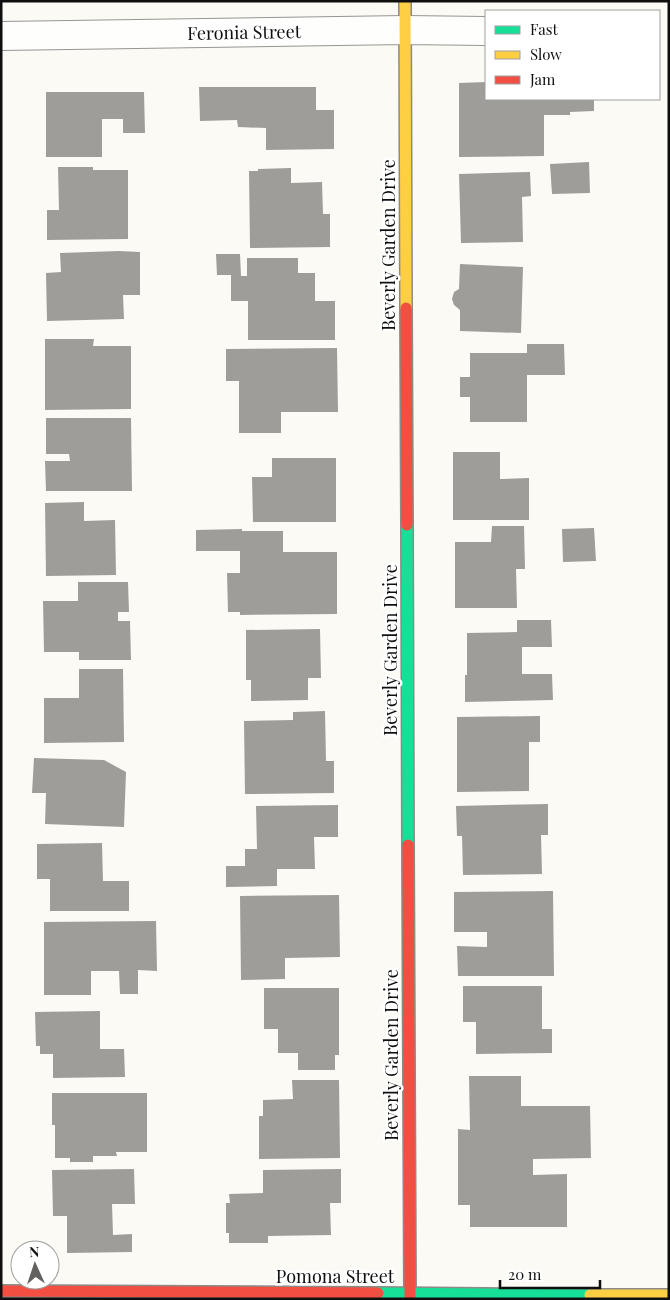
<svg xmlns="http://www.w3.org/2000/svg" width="670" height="1300" viewBox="0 0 670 1300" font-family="'Playfair Display',serif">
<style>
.building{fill:#9f9d9a}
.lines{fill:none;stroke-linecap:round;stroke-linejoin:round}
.street-casing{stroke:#959592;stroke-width:30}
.fast-casing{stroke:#8c8b89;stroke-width:14}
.slow-casing{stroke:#8c8b89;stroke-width:14}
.jam-casing{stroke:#8c8b89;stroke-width:14}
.street{stroke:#fefefd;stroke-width:28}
.fast{stroke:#16e098;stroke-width:11}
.slow{stroke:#ffcf43;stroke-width:11}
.jam{stroke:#f24e42;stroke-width:11}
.labels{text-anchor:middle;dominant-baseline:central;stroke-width:5;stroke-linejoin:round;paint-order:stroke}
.street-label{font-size:18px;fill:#0f0f0f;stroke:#fff}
</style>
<rect width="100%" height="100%" fill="#fbfaf4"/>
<!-- building -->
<g class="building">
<polygon points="486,82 486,99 594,99 594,111 570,112 570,115 544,115 544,156 459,157 459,83"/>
<polygon points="199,87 316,87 316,110 334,110 334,149 266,150 266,128 238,127 237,120 200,121"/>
<polygon points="46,92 144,92 145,133 123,133 123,119 102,119 102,157 46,157"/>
<polygon points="589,162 590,193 552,194 550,164"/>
<polygon points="58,167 93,167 93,170 128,170 128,239 47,240 47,210 59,210"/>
<polygon points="291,168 291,183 322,182 323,214 330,214 330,247 250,248 249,171 258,171 258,169"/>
<polygon points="530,172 531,196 522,197 523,242 461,243 459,174"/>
<polygon points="119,251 140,252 140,295 123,295 124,319 47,321 46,273 61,272 60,253"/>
<polygon points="216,254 240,254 241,276 247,276 247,258 298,258 298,273 315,273 315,301 335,301 335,340 248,340 248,301 231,301 231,275 217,275"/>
<polygon points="460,264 523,267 521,333 460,331 460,310 454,305 452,299 454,292 459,289"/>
<polygon points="45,339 94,339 93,346 131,346 131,409 45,410"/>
<polygon points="527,344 564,344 565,375 527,375 527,422 470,422 470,397 460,397 460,377 470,377 470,353 527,353"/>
<polygon points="337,348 338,412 281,412 281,433 239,433 239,381 226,381 226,349"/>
<polygon points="46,418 131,418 132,491 46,491 45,461 70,461 69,454 46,454"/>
<polygon points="453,452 500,452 500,479 529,478 529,520 453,520"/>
<polygon points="272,458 336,458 336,522 253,522 252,477 272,477"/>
<polygon points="84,502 84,521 115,520 116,575 46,576 45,503"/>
<polygon points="492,526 524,526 525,569 516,569 517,608 455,608 455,542 491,542"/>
<polygon points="594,528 596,561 563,562 562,529"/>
<polygon points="242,529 242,531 283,531 283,552 337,552 337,614 240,615 240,612 228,612 227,573 240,573 240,551 196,551 196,530"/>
<polygon points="78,582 128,582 129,612 118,612 118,621 130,621 131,660 79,660 79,652 44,652 43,601 78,601"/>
<polygon points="517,620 551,620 552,647 522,647 522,674 552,674 553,700 465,702 465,675 467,675 467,633 517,632"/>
<polygon points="320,629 321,678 308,678 308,700 251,701 251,680 246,680 246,630"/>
<polygon points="79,669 123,669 124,742 44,743 44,698 79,698"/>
<polygon points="325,711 326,761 334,761 334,793 245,794 244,721 293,720 293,712"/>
<polygon points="540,716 540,742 529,742 529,791 457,792 457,717"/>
<polygon points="34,758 104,760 126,772 124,827 45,824 46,793 32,793"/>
<polygon points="548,804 548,835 541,835 542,874 463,875 462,836 457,836 456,806"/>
<polygon points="338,805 338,837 314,837 315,869 277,869 277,886 226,887 226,866 245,866 245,849 257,849 256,806"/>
<polygon points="102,843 103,881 129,881 129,911 50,911 50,879 37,879 37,844"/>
<polygon points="553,891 554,976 458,976 457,946 487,947 487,932 454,932 454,892"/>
<polygon points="339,895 340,957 285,958 285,979 241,980 240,896"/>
<polygon points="156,921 157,971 138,970 138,994 120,994 119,971 91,971 91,995 44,995 44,922"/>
<polygon points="463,986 542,986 542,1029 552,1029 552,1053 476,1054 476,1022 463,1022"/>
<polygon points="264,988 339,988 339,1055 335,1055 335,1070 298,1070 298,1053 278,1053 278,1029 264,1029"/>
<polygon points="100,1011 100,1049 124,1049 125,1077 53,1078 53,1054 40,1054 40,1046 36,1046 35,1012"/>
<polygon points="469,1076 521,1076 521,1106 590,1106 591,1158 533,1159 533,1175 567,1174 567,1227 470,1227 470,1205 458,1205 458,1129 470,1130"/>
<polygon points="292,1080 339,1080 340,1158 259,1159 259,1116 263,1116 263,1100 293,1099"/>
<polygon points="52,1093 147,1093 147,1152 116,1152 117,1156 93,1156 93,1162 70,1162 70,1158 55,1158 55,1125 52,1125"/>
<polygon points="134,1169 135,1204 112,1204 113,1235 132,1234 132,1252 67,1253 67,1216 53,1216 52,1170"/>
<polygon points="341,1169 341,1203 330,1203 331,1235 268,1236 268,1243 229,1243 229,1233 226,1233 226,1203 230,1203 229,1194 263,1193 263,1170"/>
</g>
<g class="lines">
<defs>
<polyline id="street" points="1,36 405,30 486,31"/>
<g id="fast">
<polyline points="407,525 408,845"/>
<polyline points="378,1293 590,1295"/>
</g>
<g id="slow">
<polyline points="405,1 406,308"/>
<polyline points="590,1295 669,1295"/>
</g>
<g id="jam">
<polyline points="406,308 407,525"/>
<polyline points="408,845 410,1299"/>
<polyline points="1,1291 378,1293"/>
</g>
</defs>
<!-- street casing -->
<use href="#street" class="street-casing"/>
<!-- fast casing -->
<use href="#fast" class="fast-casing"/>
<!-- slow casing -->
<use href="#slow" class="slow-casing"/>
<!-- jam casing -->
<use href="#jam" class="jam-casing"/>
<!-- street -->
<use href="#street" class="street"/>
<!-- fast -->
<use href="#fast" class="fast"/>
<!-- slow -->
<use href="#slow" class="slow"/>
<!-- jam -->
<use href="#jam" class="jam"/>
</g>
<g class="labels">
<!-- street labels -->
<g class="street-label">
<text transform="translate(244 32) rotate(-1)">Feronia Street</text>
<text transform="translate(388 245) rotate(-90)">Beverly Garden Drive</text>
<text transform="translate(390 650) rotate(-90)">Beverly Garden Drive</text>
<text transform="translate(391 1055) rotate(-90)">Beverly Garden Drive</text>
<text x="335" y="1276">Pomona Street</text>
</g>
</g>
<!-- border -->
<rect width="670" height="1300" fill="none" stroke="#0f0f0f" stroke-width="5"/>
<!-- legend -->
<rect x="485" y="10" width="175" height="90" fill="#ffffff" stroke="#9f9f9f"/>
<rect x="495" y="26" width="25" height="8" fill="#16e098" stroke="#9f9f9f"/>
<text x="530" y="35" font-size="15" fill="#0f0f0f">Fast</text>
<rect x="495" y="51" width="25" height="8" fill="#ffcf43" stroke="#9f9f9f"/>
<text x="530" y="60" font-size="15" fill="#0f0f0f">Slow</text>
<rect x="495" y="76" width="25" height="8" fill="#f24e42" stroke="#9f9f9f"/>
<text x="530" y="85" font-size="15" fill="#0f0f0f">Jam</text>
<!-- north arrow -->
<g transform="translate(35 1265) rotate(357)"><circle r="24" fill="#ffffff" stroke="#9f9f9f"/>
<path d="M0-4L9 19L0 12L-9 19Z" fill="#62615f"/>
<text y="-8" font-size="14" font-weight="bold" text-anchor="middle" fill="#0f0f0f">N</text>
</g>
<!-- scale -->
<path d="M500 1280v8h100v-8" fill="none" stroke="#0f0f0f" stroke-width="2.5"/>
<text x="508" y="1280" font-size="15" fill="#0f0f0f" stroke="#ffffff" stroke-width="4" paint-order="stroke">20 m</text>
</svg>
